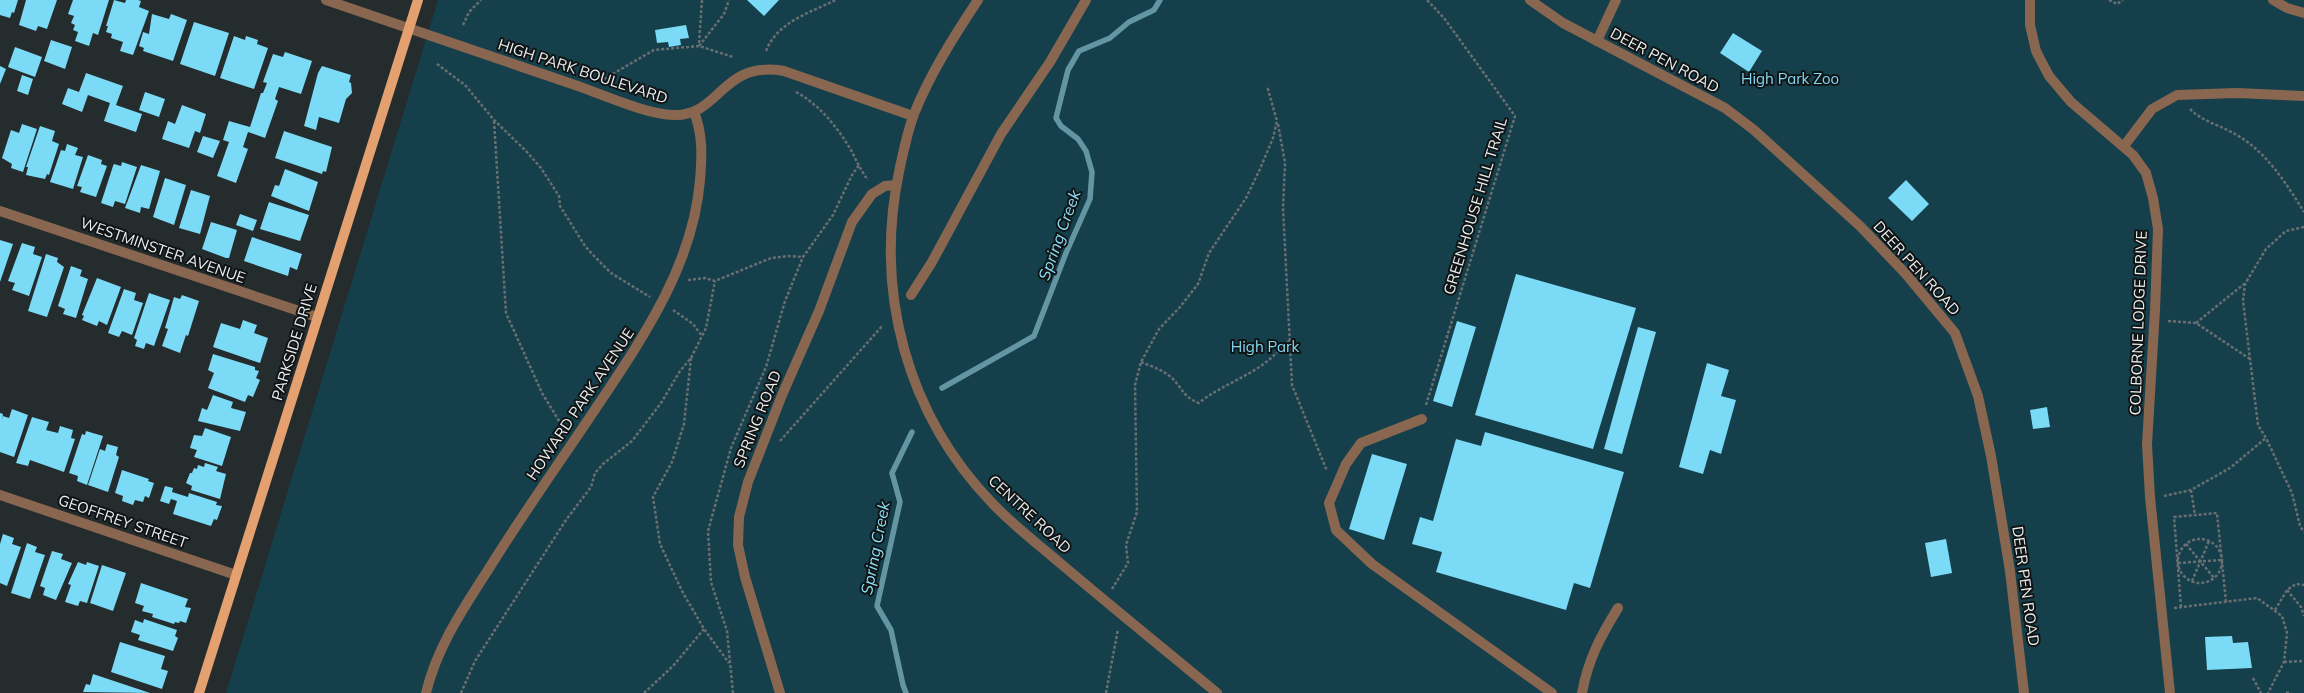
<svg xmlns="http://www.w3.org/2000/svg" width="2304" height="693" viewBox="0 0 2304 693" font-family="Mulish,sans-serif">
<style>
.green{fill:#143f4b}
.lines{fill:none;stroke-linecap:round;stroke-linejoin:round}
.stream{stroke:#6495a2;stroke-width:5.5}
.building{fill:#7bdaf6}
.path{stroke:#696f71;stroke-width:2.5;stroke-dasharray:3 2;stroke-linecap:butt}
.minor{stroke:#88664f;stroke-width:10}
.major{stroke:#e5a070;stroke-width:10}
.labels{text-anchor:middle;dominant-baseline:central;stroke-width:4;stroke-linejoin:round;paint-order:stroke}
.street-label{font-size:15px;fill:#ebeff0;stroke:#111415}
.park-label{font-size:15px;fill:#82d9f3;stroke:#111415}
.water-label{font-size:16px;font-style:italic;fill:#8ae1fb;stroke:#111415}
</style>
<rect width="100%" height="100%" fill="#252c2e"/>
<!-- green -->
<polygon class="green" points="438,0 2304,0 2304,693 226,693"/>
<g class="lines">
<!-- stream -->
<g class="stream">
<polyline points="942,388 1034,336 1066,253 1090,199 1092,172 1086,151 1078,139 1061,126 1056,118 1068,70 1079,51 1110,38 1129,22 1154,10 1160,0"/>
<polyline points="906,693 903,685 891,630 877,606 900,502 892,473 912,432"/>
</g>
</g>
<!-- building -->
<g class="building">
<polygon points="0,0 18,0 14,13 12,12 10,18 0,15"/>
<polygon points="26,0 57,0 47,29 38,26 36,31 19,25"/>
<polygon points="73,0 109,0 98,35 93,33 89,46 75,41 78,32 73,30 75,25 71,23 74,16 68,14"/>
<polygon points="114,0 125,3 126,0 138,0 141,1 139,7 149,11 133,55 120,51 123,42 111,38 112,34 106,32 108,26 106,26"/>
<polygon points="747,0 779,0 764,16"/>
<polygon points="152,14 169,19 171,14 187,20 173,61 143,51 144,48 139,46 143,32 149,34"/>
<polygon points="194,22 229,33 215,76 180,64"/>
<polygon points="686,25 689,38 680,39 681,45 669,47 668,42 657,43 655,30"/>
<polygon points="1733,33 1762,51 1749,72 1720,53"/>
<polygon points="234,36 245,40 246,36 258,40 257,44 268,48 254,89 220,78"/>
<polygon points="51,40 72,47 65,69 44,61"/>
<polygon points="15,47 42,57 35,77 8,67"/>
<polygon points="285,52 312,61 301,94 279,87 275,99 278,101 265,138 248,132 243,147 248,149 236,183 217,176 229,142 223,140 229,121 250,127 261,93 263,93 267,83 263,82 273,54 283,57"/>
<polygon points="0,66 6,69 0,84"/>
<polygon points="322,66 351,75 349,82 351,83 352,93 346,99 339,123 319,117 316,130 304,126 318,73"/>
<polygon points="86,73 123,86 116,105 142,114 136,132 104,121 110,103 88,95 82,112 62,104 68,88 79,92"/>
<polygon points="22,75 33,79 28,95 17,91"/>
<polygon points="145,92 165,99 159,117 139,110"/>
<polygon points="182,105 206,114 200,133 195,131 189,148 162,139 168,121 175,124"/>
<polygon points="22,124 37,129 23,172 11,168 12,164 2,158 11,130 19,133"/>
<polygon points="40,126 55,131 52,141 59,144 49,175 47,174 45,179 26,175 28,167 26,167"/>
<polygon points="284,131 332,147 326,172 323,171 322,174 275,158"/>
<polygon points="203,136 220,141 213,158 197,152"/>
<polygon points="67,144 78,148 75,155 83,157 73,189 50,182 61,150 65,151"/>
<polygon points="88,155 102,160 101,164 107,166 96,197 80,192 82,187 77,186"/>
<polygon points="122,162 137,167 125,204 115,201 113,207 101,203 113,166 114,164 121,166"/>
<polygon points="141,165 160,171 149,209 141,207 140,213 125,208"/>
<polygon points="285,169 318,182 309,211 271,196 275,185 279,186"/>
<polygon points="165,178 186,185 174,225 153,217"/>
<polygon points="1906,180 1929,204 1912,221 1888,198"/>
<polygon points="191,190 210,196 200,234 179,228"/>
<polygon points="269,202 309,215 300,241 260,229"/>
<polygon points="240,214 257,220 253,231 236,225"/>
<polygon points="211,222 237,230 229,258 226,258 202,249"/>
<polygon points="252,237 302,254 297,270 290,267 288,276 244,261"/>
<polygon points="0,240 13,244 0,282"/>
<polygon points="22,243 35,247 33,254 42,257 29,296 12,290 15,283 8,281"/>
<polygon points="46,254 58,258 57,262 64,267 47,317 28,311"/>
<polygon points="71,266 82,270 80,276 88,279 76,318 63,314 65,309 58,306"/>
<polygon points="1516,274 1636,308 1593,449 1475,415"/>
<polygon points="97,278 121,287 107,325 99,321 97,326 82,320 84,316 82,315"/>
<polygon points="124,289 136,293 134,300 143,303 132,335 122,331 119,337 108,333"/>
<polygon points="149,293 170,300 154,346 146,343 144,349 135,346 137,340 134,338"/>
<polygon points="182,295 199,301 188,336 186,335 180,353 162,346 168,329 165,328 174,297 180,299"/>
<polygon points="243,320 257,325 254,333 268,338 260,363 213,347 221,323 240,329"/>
<polygon points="1457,321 1476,327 1452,407 1433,401"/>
<polygon points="1638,327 1656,332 1622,454 1604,449"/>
<polygon points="213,354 255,367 255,370 259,371 256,378 260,380 253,397 248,395 245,402 208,388 214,373 208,370"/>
<polygon points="1707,363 1729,370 1721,396 1736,400 1721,454 1710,450 1703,474 1679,467"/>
<polygon points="213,395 233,402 231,408 246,412 240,431 198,421 202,408 207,410"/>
<polygon points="2047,407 2050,427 2033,429 2030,410"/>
<polygon points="12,409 28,415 14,457 0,452 0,413 3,414 2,420 3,416 9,418"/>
<polygon points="32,417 49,422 46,430 58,433 60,426 73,430 71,438 75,439 64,472 30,460 28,466 16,463"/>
<polygon points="205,428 231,437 222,466 194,457 197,450 190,448 194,435 202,436"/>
<polygon points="86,431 103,436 87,485 77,481 78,476 69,473 82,434 85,435"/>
<polygon points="1485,432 1624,472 1590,588 1574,583 1566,610 1436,572 1442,552 1412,544 1420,517 1433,521 1456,439 1481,446"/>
<polygon points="107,444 118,447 116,455 119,457 108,492 88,485 100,449 105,451"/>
<polygon points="1372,454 1407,464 1384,540 1349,529"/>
<polygon points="205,463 218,467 216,471 226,474 220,499 191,490 192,486 186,483 190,473 192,473 194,468 197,469 198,465 204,467"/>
<polygon points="122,470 149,479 148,481 154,483 149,498 145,496 143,502 135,500 133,505 122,501 123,496 115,493"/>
<polygon points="165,486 173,488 172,492 188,497 189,493 217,502 216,505 222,506 217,520 214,519 211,526 173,514 177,501 171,499 169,504 160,501"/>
<polygon points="3,534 14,538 12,544 21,547 7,586 0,583 0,544"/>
<polygon points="1946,539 1952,573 1931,577 1925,543"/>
<polygon points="27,543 37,547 35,552 45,555 30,599 11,593"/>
<polygon points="52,551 63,554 61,559 72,563 56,600 43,595 45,588 40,586"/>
<polygon points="78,562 86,565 87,562 99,566 87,603 80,601 78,606 65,602 71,585 68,584"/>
<polygon points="102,565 126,573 113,611 90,603"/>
<polygon points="141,583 188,599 185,607 191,608 186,623 180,621 179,623 175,622 174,624 152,617 153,614 142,611 144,606 135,603"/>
<polygon points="144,619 177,630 175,636 178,638 173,651 138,640 140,635 131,632 135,620 143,623"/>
<polygon points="2232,636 2233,643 2248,642 2252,668 2207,670 2205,637"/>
<polygon points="120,642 165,656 161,669 168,671 162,689 111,672"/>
<polygon points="93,674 150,693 83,692 86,684 90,685"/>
</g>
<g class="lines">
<!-- path -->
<g class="path">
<polyline points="2109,0 2117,4 2123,0"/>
<polyline points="463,25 469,12 481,0"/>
<polyline points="699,43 702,0"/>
<polyline points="699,46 724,14 729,0"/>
<path d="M766,51C777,22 811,12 836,0"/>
<polyline points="437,64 465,85 494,120 526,151 541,168 559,196 560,206 585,246 595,257 611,273 650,297"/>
<polyline points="604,79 654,50 699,46 733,57"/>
<path d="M796,92C820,105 837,127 851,150C856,160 861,171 868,180"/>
<path d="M2190,109C2203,122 2220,125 2235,134C2266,151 2286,183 2304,212"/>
<polyline points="494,121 506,313 542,393 564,429"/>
<polyline points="1278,124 1285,163 1283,208 1292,385 1327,471"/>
<polyline points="2304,227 2286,231 2266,249 2245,284 2243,301 2258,425 2266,438 2292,493 2300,526 2304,532"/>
<polyline points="688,280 705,278 715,281 771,258 789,256 803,257"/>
<polyline points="673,310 693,324 702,336"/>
<polyline points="2168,321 2196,323 2250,359"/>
<polyline points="2196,323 2244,284"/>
<polyline points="691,358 684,424 672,462 653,497 660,544 682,591 704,629 729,663"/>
<path d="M1141,362C1151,366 1163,370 1172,378C1183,389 1183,397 1199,403C1216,389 1235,382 1253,371C1267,363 1278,352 1289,341"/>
<polyline points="1426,405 1515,116 1444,18 1427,0"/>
<polyline points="780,441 883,325"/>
<polyline points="2191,490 2195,515"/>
<polyline points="2164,496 2191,490 2230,468 2266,438"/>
<circle cx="2200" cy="561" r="22"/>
<polyline points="2186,544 2214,578"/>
<polyline points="2178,563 2222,560"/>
<polyline points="2192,581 2209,541"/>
<polyline points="1112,589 1128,563 1126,545 1137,512 1135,385 1141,362 1159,329 1180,307 1198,284 1209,253 1246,198 1260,169 1273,138 1277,121 1267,86"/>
<polyline points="2287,590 2301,607 2304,616"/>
<polyline points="2181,607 2174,517 2217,513 2226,602"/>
<polyline points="2174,608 2257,598 2282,616 2287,633 2284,662 2268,693"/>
<polyline points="2275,610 2287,590 2296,584 2304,585"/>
<polyline points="2284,662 2304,661"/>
<polyline points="2253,678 2261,693"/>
<polyline points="461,693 475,661 566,520 591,487 595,473 603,464 632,441 661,403 680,371 691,358 706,328 715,281"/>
<polyline points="644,693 673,666 704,629"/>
<polyline points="733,693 727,631 711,582 708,531 731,448 766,367 785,301 803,257 833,215 852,175 859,165"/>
<polyline points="1106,693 1118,629"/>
<polyline points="2286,693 2291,692"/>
</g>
<!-- minor -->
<g class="minor">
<path d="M326,0C409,28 492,57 575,85C604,95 645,114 674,115C721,116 721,60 784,71L913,116"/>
<path d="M978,0C954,36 930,74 914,114C907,133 903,153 899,172C874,293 907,415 993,504C1014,526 1038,544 1060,563C1112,607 1165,650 1217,693"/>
<polyline points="1530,0 1563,23 1725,108 1754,130 1860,226 1905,273 1955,333 1978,396 1991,456 2010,571 2024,693"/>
<polyline points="2030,0 2030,25 2036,51 2049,76 2071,102 2133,155 2146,173 2153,198 2158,229 2155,310 2147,444 2150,497 2170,693"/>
<polyline points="2273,0 2287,8 2304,13"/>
<polyline points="1597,41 1616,0"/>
<polyline points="2124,146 2152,109 2177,95 2237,93 2304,96"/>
<polyline points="0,211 317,317"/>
<polyline points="911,295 932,262 1001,134 1050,62 1086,0"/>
<polyline points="1422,419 1361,443 1346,464 1329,503 1336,530 1372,564 1552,693"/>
<polyline points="0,495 236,575"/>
<path d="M426,693C437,647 463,609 488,570C522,515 560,462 596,408C642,339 693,266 700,180C702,157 703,134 694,112"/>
<polyline points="780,693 745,577 738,545 739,517 748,482 782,395 819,311 852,222 872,194 885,186 896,185"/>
<path d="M1582,693C1588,660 1600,637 1618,608"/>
</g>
<!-- major -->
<polyline class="major" points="199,693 418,0"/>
</g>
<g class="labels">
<!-- street labels -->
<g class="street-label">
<text transform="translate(1665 60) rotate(28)">DEER PEN ROAD</text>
<text transform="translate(583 71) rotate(18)">HIGH PARK BOULEVARD</text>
<text transform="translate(1475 206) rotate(-73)">GREENHOUSE HILL TRAIL</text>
<text transform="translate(163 250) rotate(19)">WESTMINSTER AVENUE</text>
<text transform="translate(1917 268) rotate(48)">DEER PEN ROAD</text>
<text transform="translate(2138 323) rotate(-88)">COLBORNE LODGE DRIVE</text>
<text transform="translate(294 342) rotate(-73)">PARKSIDE DRIVE</text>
<text transform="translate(580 404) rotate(-56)">HOWARD PARK AVENUE</text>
<text transform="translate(757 419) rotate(-68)">SPRING ROAD</text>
<text transform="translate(1030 514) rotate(43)">CENTRE ROAD</text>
<text transform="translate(123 521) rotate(19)">GEOFFREY STREET</text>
<text transform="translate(2026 586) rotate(82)">DEER PEN ROAD</text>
</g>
<!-- park labels -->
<g class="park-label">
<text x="1790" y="78">High Park Zoo</text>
<text x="1265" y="346">High Park</text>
</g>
<!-- water labels -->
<g class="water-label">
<text transform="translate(1059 235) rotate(-70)">Spring Creek</text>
<text transform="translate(875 548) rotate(-79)">Spring Creek</text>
</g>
</g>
</svg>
